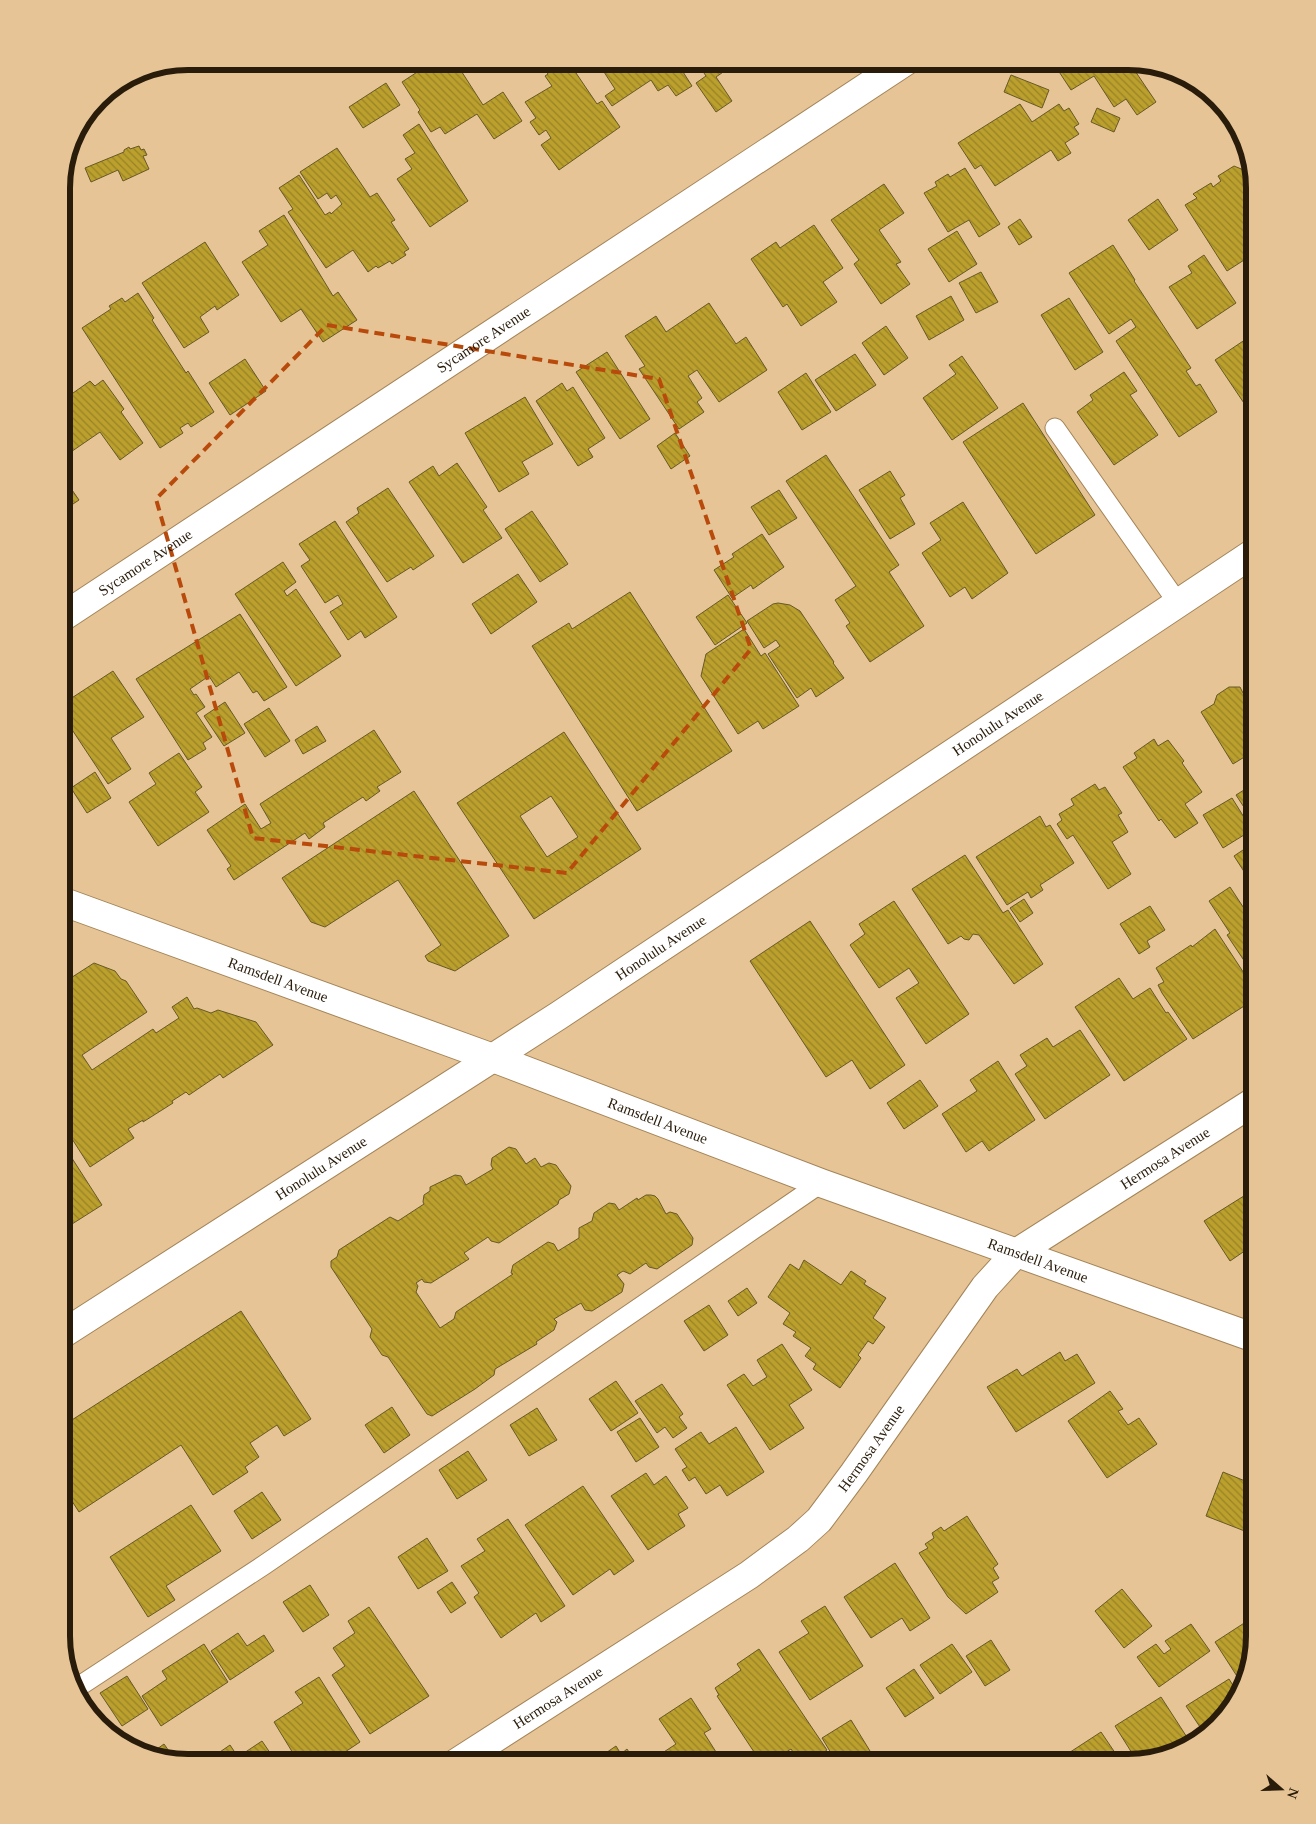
<svg xmlns="http://www.w3.org/2000/svg" width="1316" height="1824" viewBox="0 0 1316 1824" font-family="Georgia,serif">
<style>
.building{fill:url(#building-back-hatch);stroke:#665926;fill-rule:evenodd}
.lines{fill:none;stroke-linecap:round;stroke-linejoin:round}
.lane-casing{stroke:#a38458;stroke-width:21}
.street-casing{stroke:#a38458;stroke-width:30}
.secondary-casing{stroke:#a38458;stroke-width:30}
.lane{stroke:#fff;stroke-width:19}
.street{stroke:#fff;stroke-width:28}
.secondary{stroke:#fff;stroke-width:28}
.marked{fill:none;stroke:#b84a0c;stroke-width:4;stroke-dasharray:10 6;stroke-linejoin:round}
.labels{text-anchor:middle;dominant-baseline:central;stroke-width:4;stroke-linejoin:round;paint-order:stroke}
.street-label{font-size:15px;fill:#291c0a;stroke:#e6c496}
.rim{fill:none;stroke:#291c0a;stroke-width:6}
</style>
<defs>
<pattern id="building-back-hatch" width="6" height="6" patternUnits="userSpaceOnUse" patternTransform="scale(1.25)"><rect width="6" height="6" fill="#bba02d"/><path d="M-1 5l2 2M0 0l6 6M5-1l2 2" fill="none" stroke="#988225"/></pattern>
</defs>
<rect width="100%" height="100%" fill="#e6c496"/>
<!-- building -->
<g class="building">
<polygon points="434,61 462,61 458,66 483,105 503,92 522,121 494,139 477,114 445,134 440,127 431,132 418,112 420,110 402,82"/>
<polygon points="551,61 572,61 579,71 576,73 597,104 602,101 620,127 559,170 541,145 551,138 546,130 539,135 530,122 536,118 525,102 552,86 545,76 548,74 543,67"/>
<polygon points="607,61 676,61 692,86 676,96 668,85 658,91 651,80 612,106 605,96 615,89 604,72 611,67"/>
<polygon points="696,61 739,61 716,77 732,101 716,112 696,83 706,76"/>
<polygon points="1052,61 1129,62 1156,102 1137,115 1126,99 1114,107 1094,76 1071,90"/>
<polygon points="1011,75 1049,90 1042,108 1004,92"/>
<polygon points="386,83 400,105 363,128 349,107"/>
<polygon points="1020,104 1032,122 1059,104 1064,111 1069,108 1079,124 1074,127 1079,134 1065,143 1071,153 1058,161 1051,150 995,186 981,165 975,169 958,143"/>
<polygon points="1097,108 1120,118 1114,132 1091,122"/>
<polygon points="419,124 468,201 430,227 397,179 412,169 405,159 415,153 403,135"/>
<polygon points="139,146 141,150 144,149 147,155 143,156 149,169 123,181 118,170 91,182 85,168 124,152 124,150 129,147 130,149"/>
<polygon points="337,148 370,197 377,193 395,220 391,222 409,249 404,252 406,255 392,264 390,261 378,268 376,266 368,272 353,250 326,268 288,212 293,209 279,188 299,175 325,215 330,212 331,214 342,204 336,195 331,199 327,193 318,199 300,172"/>
<polygon points="1234,166 1251,173 1255,188 1255,253 1227,271 1185,205 1197,198 1193,194 1211,183 1213,187 1221,181 1218,176"/>
<polygon points="965,168 1000,224 979,237 969,220 948,232 924,193 937,186 935,182 948,174 950,177"/>
<polygon points="884,184 904,213 879,230 901,262 896,264 910,284 881,304 854,264 859,260 831,220"/>
<polygon points="1158,199 1178,230 1149,250 1128,220"/>
<polygon points="284,215 333,296 338,292 357,320 323,342 301,309 281,322 242,262 268,245 259,231"/>
<polygon points="1020,219 1032,237 1019,245 1008,227"/>
<polygon points="814,225 843,268 823,282 837,302 801,326 787,304 783,307 751,259 776,242 780,248"/>
<polygon points="957,231 977,264 949,282 928,249"/>
<polygon points="205,242 239,295 217,310 215,306 200,317 209,332 184,348 142,283"/>
<polygon points="1113,245 1135,280 1134,281 1191,368 1186,371 1196,386 1200,384 1217,412 1179,437 1116,341 1136,327 1131,319 1109,334 1069,273"/>
<polygon points="1204,255 1236,303 1197,329 1169,287 1192,273 1188,266"/>
<polygon points="981,272 998,302 976,313 959,283"/>
<polygon points="138,293 154,318 152,320 186,373 188,371 214,412 191,427 188,423 180,428 183,433 160,448 82,328 111,309 109,306 122,298 125,302"/>
<polygon points="951,296 964,320 929,340 916,316"/>
<polygon points="1069,298 1103,352 1075,370 1041,315"/>
<polygon points="709,303 736,344 746,337 767,370 719,402 697,370 688,376 702,398 697,402 704,412 679,429 639,369 645,366 625,336 656,316 666,332"/>
<polygon points="886,326 908,358 884,375 862,343"/>
<polygon points="1255,333 1255,417 1254,418 1215,360"/>
<polygon points="607,352 650,419 620,439 576,372"/>
<polygon points="855,354 876,385 836,411 815,380"/>
<polygon points="962,356 998,408 952,440 923,398 956,374 949,365"/>
<polygon points="245,359 266,391 230,415 209,383"/>
<polygon points="1124,372 1137,391 1130,395 1158,435 1114,465 1077,412 1093,400 1090,395"/>
<polygon points="806,373 831,412 802,430 778,392"/>
<polygon points="103,380 124,409 121,412 143,443 120,460 100,432 65,456 61,451 62,393 66,398 90,381 95,386"/>
<polygon points="562,383 567,391 573,387 605,438 588,449 593,457 578,466 536,401"/>
<polygon points="525,397 553,444 522,462 529,474 499,492 465,433"/>
<polygon points="1023,403 1095,515 1036,554 963,442"/>
<polygon points="675,433 690,456 671,469 657,446"/>
<polygon points="826,455 899,565 889,572 924,626 870,662 846,626 850,623 835,600 856,586 786,481"/>
<polygon points="457,463 487,507 483,510 502,538 463,563 409,482 433,466 439,476"/>
<polygon points="890,471 905,495 900,498 915,524 890,539 859,490"/>
<polygon points="61,474 79,500 61,512"/>
<polygon points="388,488 434,556 413,570 411,567 387,582 346,522 359,513 357,508"/>
<polygon points="779,490 797,518 769,535 751,507"/>
<polygon points="963,502 1008,573 972,599 965,587 950,597 922,553 941,540 930,523"/>
<polygon points="532,511 568,564 540,582 505,529"/>
<polygon points="335,521 397,617 365,638 361,631 348,640 330,612 343,604 338,595 325,603 301,566 310,560 299,544"/>
<polygon points="762,534 784,567 753,589 751,585 732,598 714,570 734,557 732,554"/>
<polygon points="283,562 296,582 284,591 287,596 296,589 341,656 296,686 235,594"/>
<polygon points="518,574 537,602 491,634 472,604"/>
<polygon points="630,592 732,751 637,811 532,646 569,623 572,629"/>
<polygon points="728,595 747,623 715,645 696,617"/>
<polygon points="778,603 790,605 800,611 834,662 833,663 844,678 816,697 811,688 797,698 768,654 780,646 776,640 764,648 747,621 773,604"/>
<polygon points="240,614 287,687 264,701 257,691 253,693 239,672 216,687 209,676 190,689 194,695 196,694 205,707 196,713 212,737 203,743 206,749 188,760 136,679"/>
<polygon points="744,629 761,656 765,653 799,706 763,729 758,721 738,734 701,676 706,654"/>
<polygon points="113,671 144,717 111,738 131,769 108,784 61,713 61,705"/>
<polygon points="1255,686 1255,769 1254,770 1246,756 1233,764 1201,712 1214,704 1217,695 1229,687 1240,687 1243,693"/>
<polygon points="225,702 245,733 224,746 204,716"/>
<polygon points="269,708 290,741 265,757 244,724"/>
<polygon points="317,726 326,741 303,754 295,740"/>
<polygon points="374,730 401,772 377,787 380,791 366,801 363,797 323,823 325,827 309,839 305,833 234,880 227,869 231,866 207,830 245,804 261,829 271,823 260,804"/>
<path d="M564,732L641,849L534,919L457,803ZM551,796L578,837L547,857L520,816Z"/>
<polygon points="1154,739 1158,746 1168,740 1184,761 1182,763 1202,792 1185,804 1198,823 1175,838 1161,819 1159,821 1123,767 1137,758 1134,753"/>
<polygon points="61,747 68,756 61,760"/>
<polygon points="179,753 202,787 195,792 209,812 158,846 129,802 156,784 149,773"/>
<polygon points="95,772 111,798 87,813 71,788"/>
<polygon points="1255,783 1255,824 1236,795"/>
<polygon points="1095,784 1099,790 1105,787 1122,813 1118,815 1128,832 1112,842 1131,874 1108,889 1073,835 1067,839 1057,824 1062,820 1059,814 1074,805 1071,799"/>
<polygon points="414,791 509,936 455,971 428,961 425,956 441,945 398,880 325,927 311,922 282,878"/>
<polygon points="1232,798 1252,830 1223,848 1203,815"/>
<polygon points="1040,816 1046,827 1050,825 1074,863 1040,885 1043,890 1031,898 1028,892 1007,905 976,857"/>
<polygon points="1255,842 1255,887 1254,887 1234,856"/>
<polygon points="965,855 1003,913 1008,910 1043,964 1014,984 979,935 973,934 969,940 964,939 961,936 948,944 912,889"/>
<polygon points="1230,887 1251,919 1255,916 1255,977 1227,935 1230,933 1209,901"/>
<polygon points="1024,899 1033,913 1020,922 1010,908"/>
<polygon points="894,901 969,1014 926,1044 896,998 919,983 909,968 879,988 850,945 865,934 859,924"/>
<polygon points="1150,906 1165,930 1147,941 1150,947 1139,954 1120,924"/>
<polygon points="810,921 905,1065 870,1089 852,1060 826,1077 750,961"/>
<polygon points="1215,929 1255,990 1255,999 1193,1039 1162,993 1158,985 1164,982 1156,968 1191,945 1192,947"/>
<polygon points="94,963 115,971 121,979 126,981 147,1012 82,1055 92,1070 153,1029 156,1033 179,1018 172,1007 187,997 194,1009 197,1008 211,1013 218,1010 256,1022 273,1045 223,1078 220,1074 189,1095 186,1092 172,1101 173,1103 143,1122 143,1120 128,1129 134,1138 90,1167 67,1131 71,1129 61,1114 61,1092 70,1086 61,1073 61,982 63,983"/>
<polygon points="1119,978 1133,999 1150,988 1166,1013 1168,1012 1187,1039 1124,1081 1075,1007"/>
<polygon points="1080,1030 1110,1075 1045,1119 1015,1074 1027,1066 1020,1055 1047,1038 1053,1047"/>
<polygon points="998,1061 1035,1120 989,1151 982,1141 966,1152 942,1114 977,1091 970,1080"/>
<polygon points="920,1080 938,1106 904,1129 887,1103"/>
<polygon points="509,1147 516,1149 526,1164 535,1158 541,1167 549,1163 556,1165 571,1186 569,1194 559,1200 558,1204 499,1243 491,1241 488,1237 464,1253 469,1259 431,1283 424,1282 422,1279 416,1283 418,1286 416,1292 440,1328 454,1319 456,1312 513,1274 511,1273 513,1265 548,1242 554,1244 558,1251 579,1238 579,1228 592,1221 594,1213 609,1203 615,1204 619,1210 637,1198 638,1200 646,1195 651,1195 655,1196 658,1199 666,1214 670,1212 677,1214 693,1238 692,1245 657,1269 649,1267 646,1263 630,1274 623,1271 617,1275 624,1284 622,1292 592,1311 585,1310 581,1303 554,1319 557,1322 554,1330 536,1342 537,1344 495,1369 494,1375 475,1389 432,1416 427,1414 388,1357 382,1355 370,1337 372,1329 331,1267 331,1261 337,1257 339,1250 390,1217 398,1221 424,1204 423,1202 424,1195 430,1191 430,1187 455,1175 461,1176 466,1185 493,1169 491,1165 492,1158"/>
<polygon points="68,1152 102,1205 61,1231 61,1156"/>
<polygon points="1255,1189 1255,1257 1249,1248 1230,1261 1204,1221"/>
<polygon points="804,1260 841,1285 851,1271 866,1281 864,1284 886,1298 873,1318 885,1327 873,1344 868,1341 858,1355 861,1358 840,1388 813,1369 816,1364 805,1356 811,1348 793,1336 796,1332 783,1324 790,1313 768,1297 790,1264 799,1270"/>
<polygon points="747,1288 757,1303 738,1316 728,1301"/>
<polygon points="709,1305 728,1335 704,1351 684,1321"/>
<polygon points="241,1311 311,1419 284,1436 277,1425 250,1443 259,1457 245,1467 248,1472 213,1495 181,1445 79,1512 61,1484 61,1427"/>
<polygon points="782,1344 812,1390 789,1405 804,1428 770,1450 727,1385 744,1374 753,1386 767,1377 757,1360"/>
<polygon points="1060,1352 1065,1361 1077,1354 1095,1383 1016,1432 987,1387 1017,1369 1022,1376"/>
<polygon points="616,1381 638,1413 611,1431 589,1399"/>
<polygon points="662,1384 683,1414 679,1417 687,1428 673,1438 665,1427 657,1433 635,1401"/>
<polygon points="1110,1391 1123,1409 1118,1411 1128,1425 1139,1418 1157,1444 1107,1478 1068,1421"/>
<polygon points="392,1407 410,1435 384,1453 365,1425"/>
<polygon points="537,1408 557,1440 529,1456 510,1425"/>
<polygon points="640,1418 659,1447 636,1462 617,1432"/>
<polygon points="736,1427 764,1472 727,1496 720,1485 706,1494 695,1477 689,1481 682,1470 687,1467 675,1449 701,1432 709,1444"/>
<polygon points="468,1451 487,1480 457,1499 439,1470"/>
<polygon points="1223,1472 1250,1483 1255,1474 1255,1535 1206,1516"/>
<polygon points="646,1473 654,1485 666,1476 688,1508 678,1514 685,1526 648,1550 611,1496"/>
<polygon points="583,1486 634,1561 614,1575 610,1569 573,1595 525,1525"/>
<polygon points="262,1492 281,1520 252,1539 234,1511"/>
<polygon points="191,1505 221,1551 166,1586 175,1600 148,1617 110,1557"/>
<polygon points="967,1516 998,1564 993,1568 999,1578 992,1582 998,1592 966,1614 948,1597 919,1553 928,1548 925,1544 934,1538 932,1533 941,1527 944,1531"/>
<polygon points="508,1519 565,1606 541,1622 536,1613 501,1638 474,1597 479,1593 461,1566 485,1551 477,1539"/>
<polygon points="427,1538 448,1571 418,1589 398,1557"/>
<polygon points="895,1563 930,1618 910,1631 902,1618 871,1638 844,1597"/>
<polygon points="1255,1577 1255,1588 1250,1580"/>
<polygon points="452,1582 466,1603 451,1613 437,1592"/>
<polygon points="310,1585 329,1615 303,1632 283,1602"/>
<polygon points="1122,1589 1152,1626 1124,1648 1095,1611"/>
<polygon points="825,1606 863,1666 810,1700 779,1652 809,1633 801,1621"/>
<polygon points="369,1607 429,1696 370,1734 332,1675 345,1666 333,1648 355,1633 348,1621"/>
<polygon points="1255,1616 1255,1637 1242,1684 1215,1642"/>
<polygon points="1191,1624 1210,1651 1159,1687 1137,1657 1156,1644 1164,1654 1171,1649 1165,1641"/>
<polygon points="238,1633 247,1646 264,1635 274,1651 230,1680 211,1651"/>
<polygon points="991,1640 1010,1670 985,1686 966,1656"/>
<polygon points="204,1644 228,1682 161,1726 142,1696 167,1679 162,1671"/>
<polygon points="952,1644 972,1672 940,1694 920,1665"/>
<polygon points="759,1649 827,1750 808,1763 800,1763 791,1749 769,1763 768,1763 765,1758 760,1761 717,1696 719,1695 715,1688 741,1670 737,1664"/>
<polygon points="914,1669 934,1698 905,1717 886,1688"/>
<polygon points="127,1676 148,1709 122,1726 100,1693"/>
<polygon points="319,1677 360,1742 339,1756 335,1751 317,1763 299,1763 274,1722 303,1703 295,1692"/>
<polygon points="1229,1679 1239,1695 1238,1700 1204,1733 1186,1706"/>
<polygon points="1161,1697 1192,1745 1137,1761 1115,1726"/>
<polygon points="691,1698 711,1729 704,1733 723,1763 647,1763 676,1744 659,1719"/>
<polygon points="851,1720 870,1751 852,1763 837,1763 822,1738"/>
<polygon points="1101,1732 1122,1763 1064,1763 1061,1758"/>
<polygon points="262,1741 277,1763 204,1763 230,1745 238,1757"/>
<polygon points="164,1744 176,1761 150,1754"/>
<polygon points="616,1746 621,1754 627,1749 636,1763 591,1763"/>
<polygon points="1043,1755 1049,1763 1032,1763"/>
</g>
<g class="lines">
<defs>
<g id="lane">
<polyline points="1055,428 1178,603"/>
<polyline points="75,1689 264,1565 821,1183"/>
</g>
<g id="street">
<path id="s1" d="M61,618L906,61"/>
<path id="s2" d="M456,1763L749,1575L798,1539L819,1520L854,1473L985,1287L1016,1253L1255,1101"/>
</g>
<g id="secondary">
<path id="s3" d="M61,901L493,1058L821,1183L1255,1338"/>
<path id="s4" d="M61,1335L558,1016L1255,552"/>
</g>
</defs>
<!-- lane casing -->
<use href="#lane" class="lane-casing"/>
<!-- street casing -->
<use href="#street" class="street-casing"/>
<!-- secondary casing -->
<use href="#secondary" class="secondary-casing"/>
<!-- lane -->
<use href="#lane" class="lane"/>
<!-- street -->
<use href="#street" class="street"/>
<!-- secondary -->
<use href="#secondary" class="secondary"/>
</g>
<!-- marked area -->
<path class="marked" d="M327,325L659,379L751,649L567,873L253,838L156,499Z"/>
<g class="labels">
<!-- street labels -->
<g class="street-label">
<text stroke="none"><textPath href="#s1" startOffset="506">Sycamore Avenue</textPath></text>
<text stroke="none"><textPath href="#s1" startOffset="101">Sycamore Avenue</textPath></text>
<text stroke="none"><textPath href="#s4" startOffset="1119">Honolulu Avenue</textPath></text>
<text stroke="none"><textPath href="#s4" startOffset="714">Honolulu Avenue</textPath></text>
<text stroke="none"><textPath href="#s3" startOffset="231">Ramsdell Avenue</textPath></text>
<text stroke="none"><textPath href="#s3" startOffset="636">Ramsdell Avenue</textPath></text>
<text stroke="none"><textPath href="#s2" startOffset="946">Hermosa Avenue</textPath></text>
<text stroke="none"><textPath href="#s4" startOffset="309">Honolulu Avenue</textPath></text>
<text stroke="none"><textPath href="#s3" startOffset="1041">Ramsdell Avenue</textPath></text>
<text stroke="none"><textPath href="#s2" startOffset="526">Hermosa Avenue</textPath></text>
<text stroke="none"><textPath href="#s2" startOffset="121">Hermosa Avenue</textPath></text>
</g>
</g>
<!-- crop -->
<path d="M0 0H1316V1824H0ZM188 70H1128A118 118 0 0 1 1246 188V1636A118 118 0 0 1 1128 1754H188A118 118 0 0 1 70 1636V188A118 118 0 0 1 188 70Z" fill="#e6c496" fill-rule="evenodd"/>
<path class="rim" d="M188 70H1128A118 118 0 0 1 1246 188V1636A118 118 0 0 1 1128 1754H188A118 118 0 0 1 70 1636V188A118 118 0 0 1 188 70Z"/>
<!-- north arrow -->
<g transform="translate(1281 1789) rotate(110)" stroke="#e6c496" stroke-width="4" paint-order="stroke">
<path d="M0-4L9 19L0 12L-9 19Z" fill="#291c0a"/>
<text y="-8" font-size="14" font-weight="bold" text-anchor="middle" fill="#291c0a">N</text>
</g>
</svg>
